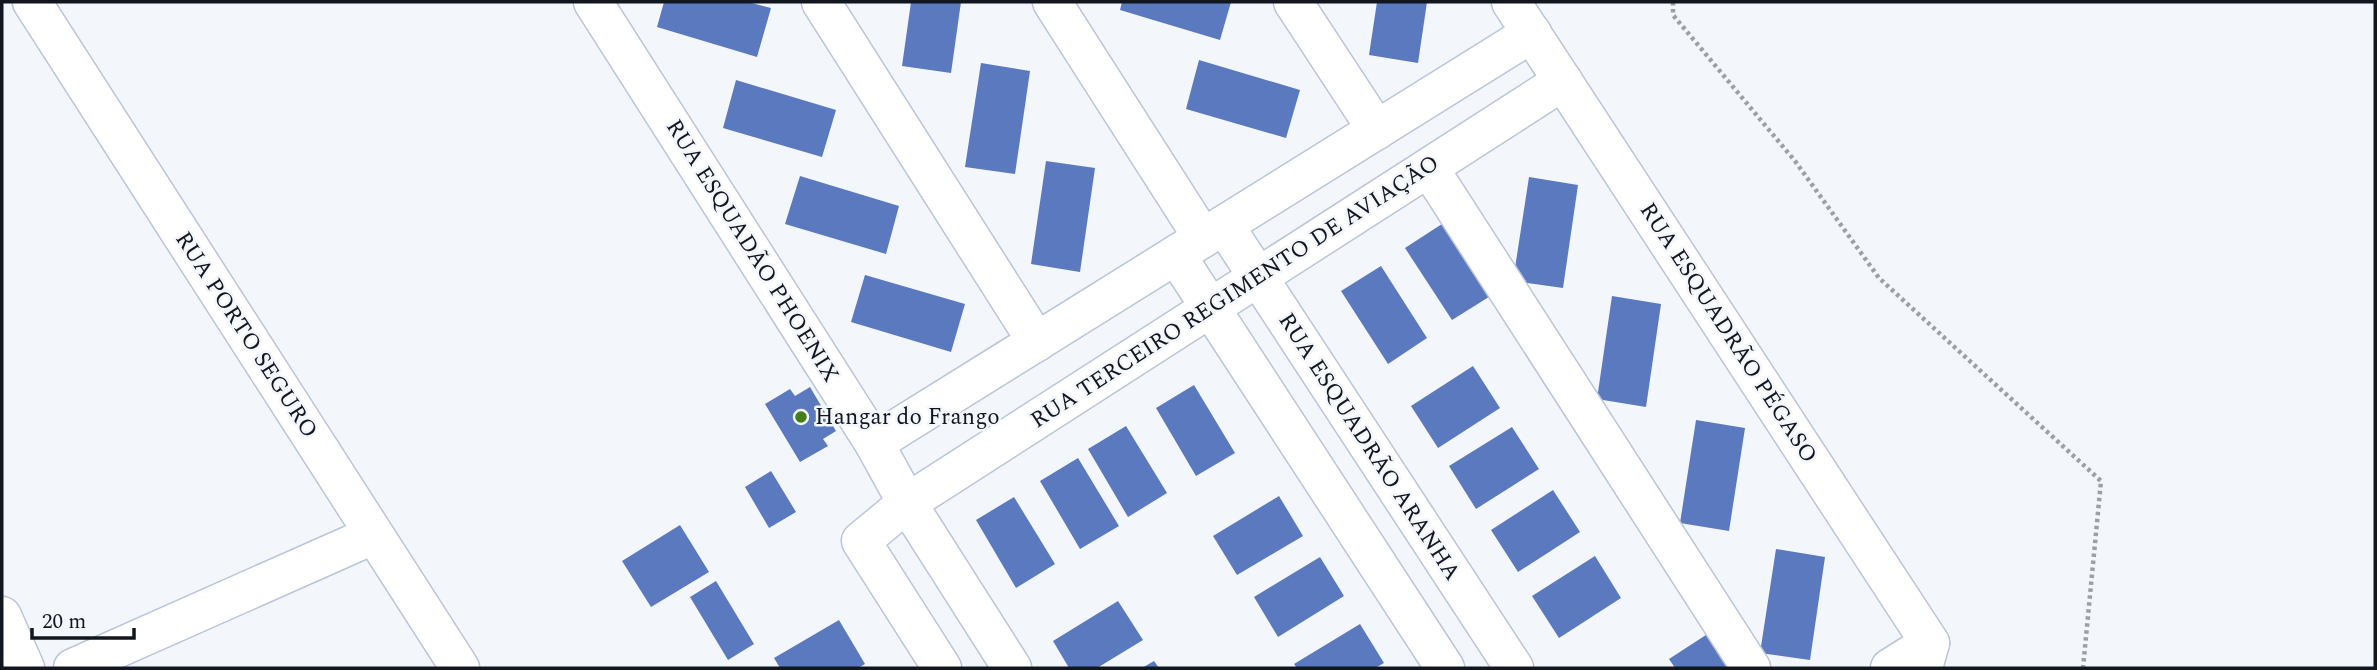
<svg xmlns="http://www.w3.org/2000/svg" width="2377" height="670" viewBox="0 0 2377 670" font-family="Spectral,serif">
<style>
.building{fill:#5a79be}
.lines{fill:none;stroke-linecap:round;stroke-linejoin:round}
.minor-casing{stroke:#bac5db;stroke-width:41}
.path{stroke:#9ca0a6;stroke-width:4.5;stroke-dasharray:3.5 3.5;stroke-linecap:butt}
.minor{stroke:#fff;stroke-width:38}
.poi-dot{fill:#447e18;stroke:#f3f6fb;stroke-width:2.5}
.labels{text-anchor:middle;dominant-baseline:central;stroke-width:5;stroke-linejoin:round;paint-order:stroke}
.street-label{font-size:23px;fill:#12161e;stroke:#f3f6fb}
.poi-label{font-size:23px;fill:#12161e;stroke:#f3f6fb;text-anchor:start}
</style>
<rect width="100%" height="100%" fill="#f3f6fb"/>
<!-- building -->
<g class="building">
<polygon points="664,2 748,2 771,8 757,57 657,27"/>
<polygon points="911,2 961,2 951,73 902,66"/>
<polygon points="1122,2 1231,2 1220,40 1120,10"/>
<polygon points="1377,2 1427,2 1418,63 1369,55"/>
<polygon points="1199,60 1300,90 1286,138 1186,109"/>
<polygon points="981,63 1030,71 1015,174 965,167"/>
<polygon points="736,80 836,110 822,157 723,128"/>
<polygon points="1046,161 1095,168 1080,272 1031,264"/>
<polygon points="800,176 899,206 886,254 785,224"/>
<polygon points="1529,177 1578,185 1563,288 1513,281"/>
<polygon points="1445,222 1492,295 1452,320 1405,248"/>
<polygon points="1381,266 1427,338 1388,364 1341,291"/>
<polygon points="865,275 965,304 951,352 851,322"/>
<polygon points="1612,296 1661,304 1646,407 1597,399"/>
<polygon points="1473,366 1500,408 1438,448 1411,406"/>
<polygon points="1194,385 1235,453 1196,476 1156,408"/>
<polygon points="810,387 836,431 823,439 828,446 800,462 765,404 790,389 795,396"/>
<polygon points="1696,420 1745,428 1729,531 1680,523"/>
<polygon points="1126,426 1167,493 1128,517 1088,449"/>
<polygon points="1512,427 1539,469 1476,509 1449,466"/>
<polygon points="1078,458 1119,526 1080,549 1040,481"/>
<polygon points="771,471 796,512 769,528 745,487"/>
<polygon points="1553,490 1580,532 1518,572 1491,530"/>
<polygon points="1279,496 1303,536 1237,575 1213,536"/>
<polygon points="1014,497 1055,564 1016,588 976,520"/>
<polygon points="680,525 709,572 651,607 622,561"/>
<polygon points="1776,549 1825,557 1810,660 1760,653"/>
<polygon points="1595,556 1621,598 1559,638 1532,596"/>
<polygon points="1320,557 1344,596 1278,637 1254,597"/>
<polygon points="716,581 754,644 728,660 690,597"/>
<polygon points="1118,601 1143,640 1097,668 1069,668 1053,641"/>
<polygon points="839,620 865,664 858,668 780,668 774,658"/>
<polygon points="1360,624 1384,663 1375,668 1297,668 1294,664"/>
<polygon points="1709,633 1731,668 1675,668 1669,659"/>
<polygon points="1154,661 1159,668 1142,668"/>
</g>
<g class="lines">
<defs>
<g id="minor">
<polyline points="32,2 460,668"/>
<polyline points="593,2 874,443 907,503 1012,668"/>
<polyline points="821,2 1037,342"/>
<polyline points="1052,2 1203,238"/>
<polyline points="1293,2 1377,130"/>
<polyline points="1511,2 1930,643 1923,668"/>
<polyline points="1429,168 1751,668"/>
<polyline points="1224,225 1514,668"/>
<polyline points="1176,255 1445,668"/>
<polyline points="874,443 1532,33"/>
<polyline points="2,616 25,668"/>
<polyline points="73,668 373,535"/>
<polyline points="942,668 861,541 907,503 1563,81"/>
<polyline points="1890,668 1930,643"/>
</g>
</defs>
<!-- minor casing -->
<use href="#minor" class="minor-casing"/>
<!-- path -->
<polyline class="path" points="1673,2 1673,15 1795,161 1879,278 2101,481 2083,668"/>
<!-- minor -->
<use href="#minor" class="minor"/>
</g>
<!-- markers -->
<circle class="poi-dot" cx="801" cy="417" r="7"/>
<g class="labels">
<!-- street labels -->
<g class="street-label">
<text transform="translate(752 251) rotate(58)">RUA ESQUADÃO PHOENIX</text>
<text transform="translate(1235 292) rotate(-33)">RUA TERCEIRO REGIMENTO DE AVIAÇÃO</text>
<text transform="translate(1728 333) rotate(57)">RUA ESQUADRÃO PÉGASO</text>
<text transform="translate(246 335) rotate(57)">RUA PORTO SEGURO</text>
<text transform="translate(1369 447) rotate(57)">RUA ESQUADRÃO ARANHA</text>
</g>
<!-- poi labels -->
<g class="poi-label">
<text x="815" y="417">Hangar do Frango</text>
</g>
</g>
<!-- border -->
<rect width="2377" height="670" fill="none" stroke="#12161e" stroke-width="7"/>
<!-- scale -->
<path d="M32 628v10h102v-10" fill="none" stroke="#12161e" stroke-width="3.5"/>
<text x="42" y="628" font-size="21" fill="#12161e" stroke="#f3f6fb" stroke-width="5" paint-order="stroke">20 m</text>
</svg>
